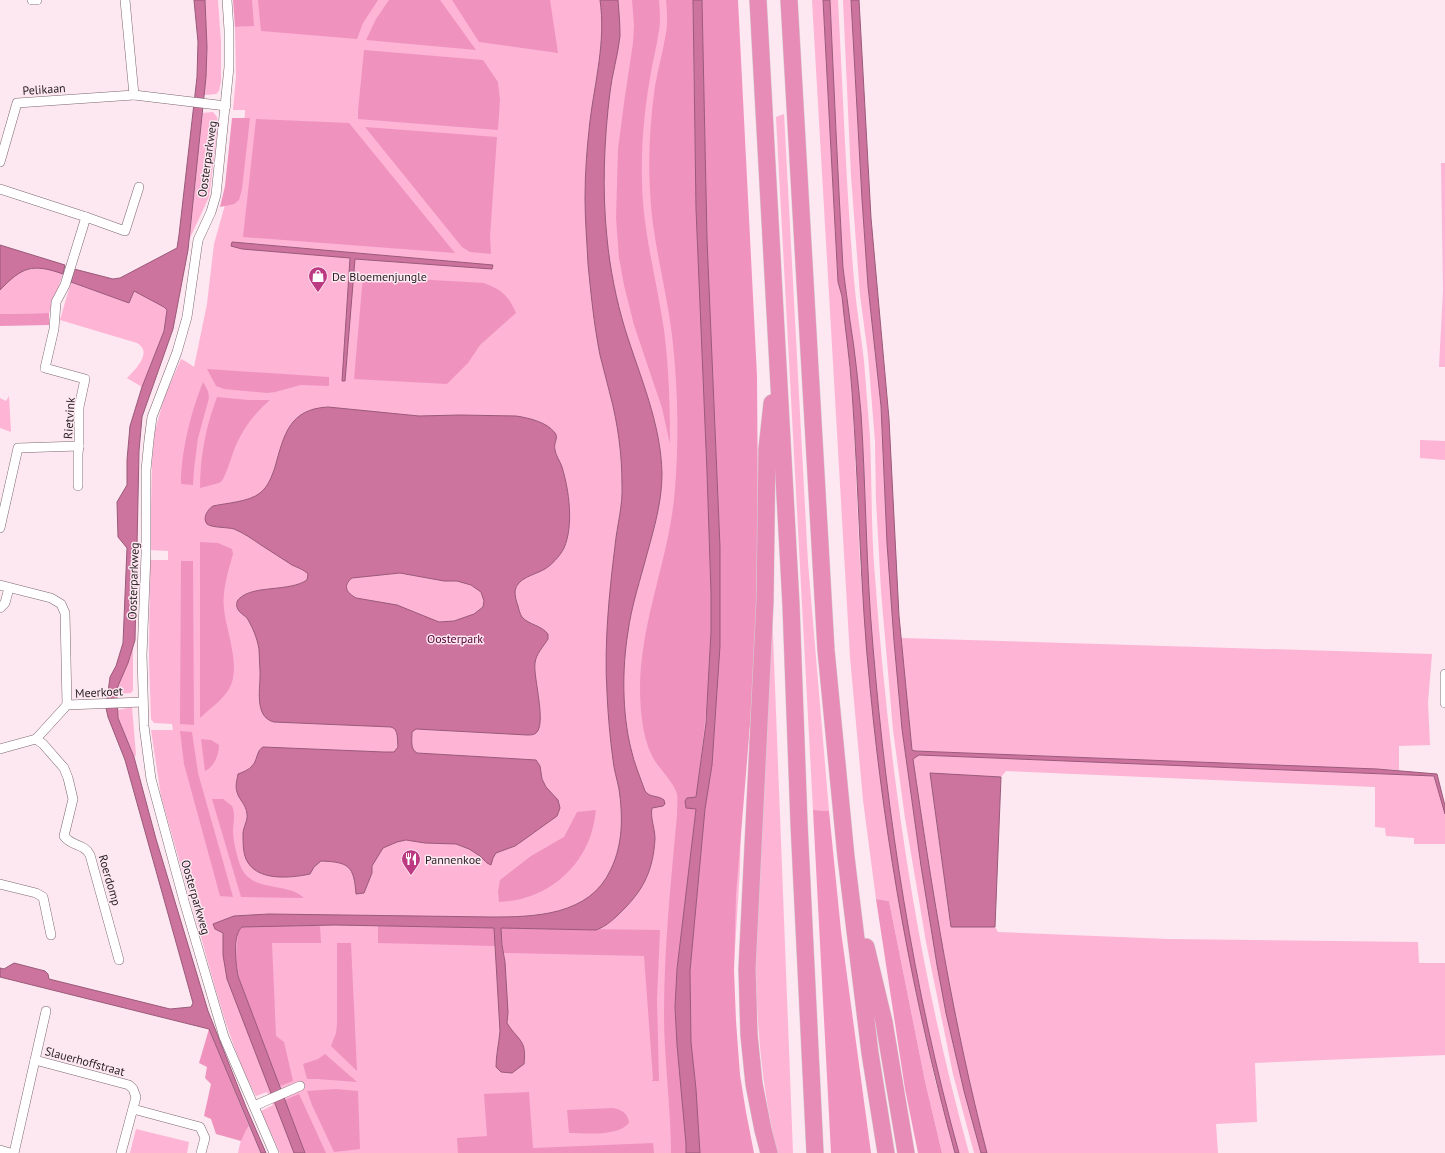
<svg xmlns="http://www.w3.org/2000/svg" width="1445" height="1153" viewBox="0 0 1445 1153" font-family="'PT Sans',sans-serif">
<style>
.green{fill:#fdb4d5}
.forest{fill:#ef93be}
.water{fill:#cc739e;stroke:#9a5a79;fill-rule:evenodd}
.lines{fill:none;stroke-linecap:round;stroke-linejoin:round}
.street-casing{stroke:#7c6870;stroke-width:10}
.highway-casing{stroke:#d4d2d3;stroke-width:18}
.street{stroke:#fff;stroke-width:9}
.highway{stroke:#e78cb6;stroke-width:17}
.labels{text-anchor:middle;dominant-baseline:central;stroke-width:3;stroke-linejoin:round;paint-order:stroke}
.street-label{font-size:12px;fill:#261f22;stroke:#fde7f0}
.poi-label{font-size:12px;fill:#261f22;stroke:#fde7f0;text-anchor:start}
.park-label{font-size:12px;fill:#540034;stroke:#fde7f0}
</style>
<rect width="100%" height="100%" fill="#fde7f0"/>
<!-- green -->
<g class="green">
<polygon points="205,0 218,0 221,42 221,81 219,91 216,94 204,95 207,47"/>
<path d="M249,0H713L746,552L740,868L730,1028L742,1153H280L261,1111L273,1105L267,1092L256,1096C225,1037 211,969 192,905H197L194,896L189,895L161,796L151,730H173L172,724L154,723L151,719L149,659L150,560H168V551L150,550L152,462L155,431L164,398L181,359L185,361L194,367L207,304L214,244L244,137L245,110H233L236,77L235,27L248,26Z"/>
<polygon points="812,0 823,0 838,282 842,296 852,390 860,564 870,687 885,812 900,905 916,994 935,1080 955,1153 942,1153 925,1081 889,901 876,899 863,800 850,657"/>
<path d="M830,0H838C843,93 846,187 854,280C856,307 861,334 864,361C866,386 868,412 870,437C872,484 871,531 875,577C889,771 917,965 969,1153H959C913,988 887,817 873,647C866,569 866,491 861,413C858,382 855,351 850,321C848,303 845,286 843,268C838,179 834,89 830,0Z"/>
<polygon points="843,0 851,0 862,199 868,286 881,406 887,543 894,641 902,729 921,866 937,965 946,1013 964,1091 981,1153 974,1153 953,1074 926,942 905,818 893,730 881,591 876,500 875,441 868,355 860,295 851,176"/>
<polygon points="213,112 217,117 218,126 209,197 189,240 202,113"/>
<polygon points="784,114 808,563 829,811 813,810 776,117"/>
<polygon points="1441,163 1445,163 1445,367 1439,367 1443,291"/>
<path d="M40,268L50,269L63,274L49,313L0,314V290C15,275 18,270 40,268Z"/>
<path d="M71,282L129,303L134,291C145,296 160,301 167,310L164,331L142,387L127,378C136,369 153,352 137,343L60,320Z"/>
<polygon points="9,396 11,432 0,428 0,398 6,401"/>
<polygon points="1420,440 1445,441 1445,460 1420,458"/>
<path d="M770,557L793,1153H777C761,1086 756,1016 755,947Z"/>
<polygon points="901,638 1432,654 1428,702 1430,745 1399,746 1399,770 915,751 912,750"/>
<polygon points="133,648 133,690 131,693 117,694 118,686"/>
<polygon points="132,707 136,755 134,757 118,718 118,710"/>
<path d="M919,755L1434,776L1445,814V844H1414V838L1386,836L1385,828L1375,827V787L1006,771L1001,777L930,774L951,927H995L998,932L1168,939L1418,942L1419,963H1445V1055L1255,1063L1257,1122L1216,1124L1218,1153H987C953,1023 932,891 913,759Z"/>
<path d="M249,1126L261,1153H238C240,1144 242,1133 249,1126Z"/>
<polygon points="136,1129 189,1142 187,1153 130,1153"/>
</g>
<!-- forest -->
<g class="forest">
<polygon points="233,0 252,0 254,26 235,27"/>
<polygon points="258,0 378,0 363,23 357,39 261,31"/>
<polygon points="389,0 440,0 476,50 366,40 376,19"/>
<polygon points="452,0 550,0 558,53 479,42"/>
<path d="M632,0H659C660,12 661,24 658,36C656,50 652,64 650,78C644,112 641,148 642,183C643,233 657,281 664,330C669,368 670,406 670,444L662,408L634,325L624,285L619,258L616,218L618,149L624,103L633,43L634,25Z"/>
<path d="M666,0H693C693,114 697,227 702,341C706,437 713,533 711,630C710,686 703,742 696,797L687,798L696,809L677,969L675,1007L677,1045L686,1144V1153H671C671,1107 664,1060 664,1014C664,947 671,881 677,815C677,808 678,800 677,794C674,782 658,768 652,756C642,735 640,709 640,686C641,619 670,556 675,489C679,438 678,386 672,335C666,286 652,240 650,191C648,156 650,121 655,86C658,69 663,51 666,33C668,22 667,11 666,0Z"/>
<polygon points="702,0 738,0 757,376 758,515 755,664 736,895 734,970 736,1021 740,1075 746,1112 754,1153 700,1153 696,1089 691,1042 690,971 705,809 712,765 720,646 720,547 707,239"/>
<polygon points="364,50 483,60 498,82 500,100 498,130 358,119 358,111"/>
<polygon points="232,118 250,118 242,189 239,200 234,204 220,207 225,186"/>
<polygon points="256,119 349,123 455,253 243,237"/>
<polygon points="365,127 497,137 490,236 491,254 470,252 462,247"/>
<path d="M363,276L484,283C502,290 508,295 516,313L480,345L468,363L447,384L354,379Z"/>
<polygon points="49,313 49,325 0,326 0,314"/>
<polygon points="207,369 329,377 329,386 301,385 275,392 267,393 224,389 216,386"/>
<path d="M203,382L208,391L209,398L198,438L194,469L193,485L181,484C181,451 191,412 203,382Z"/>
<path d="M217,397L248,400H270C255,413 244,427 236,445C231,457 228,470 222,481L219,483L200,488C200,457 206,426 217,397Z"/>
<path d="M200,542L218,543L232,549L233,554C228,572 222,590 224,609C226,629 239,662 232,682C227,698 211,707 200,718Z"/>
<polygon points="181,561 193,561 194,725 180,724"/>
<polygon points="180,731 192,732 198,773 233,897 220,896 184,764"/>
<path d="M201,739L211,740L219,745C219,755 214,767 205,771Z"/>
<path d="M212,799H223L232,806C235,813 234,820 233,828C233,840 236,853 240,865C251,894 287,881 304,898L241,897Z"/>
<path d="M596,810C595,817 594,824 592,831C580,873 541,901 499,902L498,892L500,880L531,856L564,837L577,812Z"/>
<polygon points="813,810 829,811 841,931 871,1153 831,1153"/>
<polygon points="876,899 889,901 925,1081 942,1153 918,1153 905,1089"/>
<polygon points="247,926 320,926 321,943 272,943 276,1036 284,1042 293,1081 280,1086 238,976 236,955 238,933 239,929 242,927"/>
<polygon points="378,926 494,928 495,946 378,943"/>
<polygon points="501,928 660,930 657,999 659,1081 652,1081 653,1079 644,956 503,953"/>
<polygon points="337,943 351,943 357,1071 331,1046 336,1033 337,1024"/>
<polygon points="209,1029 249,1126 246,1130 241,1141 216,1134 211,1119 204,1116 211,1084 205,1078 207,1067 199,1063"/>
<polygon points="325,1054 357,1082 317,1079 307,1079 303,1064 318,1059"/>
<polygon points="335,1089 358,1091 360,1149 334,1152 312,1105 307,1091"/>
<polygon points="529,1092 533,1148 653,1143 654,1153 458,1153 457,1138 487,1136 484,1094"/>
<polygon points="299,1094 326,1153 305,1153 285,1100"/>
<path d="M613,1108C622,1110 628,1113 629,1123C617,1137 586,1133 569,1133L567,1110Z"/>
</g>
<!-- water -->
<g class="water">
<polygon points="194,0 205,0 207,47 206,77 188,250 173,329 142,417 139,451 135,640 128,663 118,686 117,694 118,718 134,757 156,839 208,1011 246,1107 266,1153 261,1153 209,1029 0,977 0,968 4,969 14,963 45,971 48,974 49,979 170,1009 191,1007 193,1003 125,760 108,717 106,708 110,677 116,666 123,643 127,548 118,537 117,502 127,485 127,460 130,426 142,387 164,331 167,310 164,307 134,291 129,303 71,282 74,269 113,279 120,278 177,248 179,235 197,77 198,42"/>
<path d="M600,0H618C619,12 620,24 620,36C618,55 612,74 610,92C604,140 602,190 607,238C610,269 616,299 625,329C640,377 661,423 662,474C662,505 652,535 644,565C638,587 631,609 628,632C622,668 622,713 631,749C634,763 640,777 645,791C650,798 658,795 664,800L665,804L663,806L652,808C650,818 655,828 655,839C653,869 645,888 623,910C615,918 607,926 596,930L501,928L502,945L505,962L508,1012L507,1023C518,1041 527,1039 524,1064L512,1073L501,1072L496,1067C496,1055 499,1043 500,1031L494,928L335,925L242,927C232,935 236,964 238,976L305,1153H294L227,979L223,955V933L215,929L213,924L234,916L269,914L491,917C534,917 590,916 611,869C623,844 623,817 619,789C617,779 614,770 613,760C610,738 608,715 607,693C604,645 609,594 615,546C617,525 623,506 622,485C622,455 618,424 610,394C607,381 603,368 600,355C594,325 591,294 588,264C587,242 585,220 585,198C585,172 587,147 590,121C595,81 606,41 600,0Z"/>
<polygon points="693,0 702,0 707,239 720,547 720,646 712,765 705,809 690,971 691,1042 696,1089 700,1153 686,1153 686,1144 677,1045 675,1007 677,969 696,809 686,808 685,801 687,798 696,797 706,723 711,632 711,593 707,472 696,209"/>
<path d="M823,0H830C834,89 838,179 843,268C845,286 848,303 850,321C855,351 858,382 861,413C866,491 866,569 873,647C887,817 913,988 959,1153H955C913,1001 885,844 870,687C860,589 859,490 852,391C850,360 845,328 842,296L838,282Z"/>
<path d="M851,0H859L871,218L889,419L899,616L912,750L915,751L1377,769L1437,774L1445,806V814L1434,776L919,755L913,759C932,891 953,1023 987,1153H981L964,1091L946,1013L937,965L921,866L902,729L894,641L887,543L881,406L868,286L862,199Z"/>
<polygon points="232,242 493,265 492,269 355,259 345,381 342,381 350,258 242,249 231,246"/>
<path d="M0,245L65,265L63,274C32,263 22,267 0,290Z"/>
<path d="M328,407L419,416L460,415L516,416C529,418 547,422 555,433C559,438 553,443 555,450C556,456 560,461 562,467C569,490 574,525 564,548C560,556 551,566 543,570C534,575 517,578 515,591C515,596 516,601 518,606C519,610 520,614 522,617C529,625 541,625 548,634V639C543,647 536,654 535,663C533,677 547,724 536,733C534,735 530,735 527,735L416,729L412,732C412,740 410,749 417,753L536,760L540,766L542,779L546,787L558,800L560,808L557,816L525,839L515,846L496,853L493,858L491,865L487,863L480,856L469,849L456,844L425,843L406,840L397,842L383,848L372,866V873L364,893L356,894C354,866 349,862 321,861L314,867L310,874C291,878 256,882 246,859C243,852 243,842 243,834C243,827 248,821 247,814C246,804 239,800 237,792C235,786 237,780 238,774C243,772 249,770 252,766C258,760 256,751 263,747L384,752H394L398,747C397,740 399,729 391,727L274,722C253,717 261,686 260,671C260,664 259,656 259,649C257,638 253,628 247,618C244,615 238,612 237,607C236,604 237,600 240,598C254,585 289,592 307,580L308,574C303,569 298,568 292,565C282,558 271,552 261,545C252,539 244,533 234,529C228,527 212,528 207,524C202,518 208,509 213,506C226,503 249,502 260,493C268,487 272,476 275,467C284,435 289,409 328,407ZM400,573L444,581H457L471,585L481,592L484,601L483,607L474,614L454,621L439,622L397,605L356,598C347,593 342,586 352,578Z"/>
<polygon points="930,773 1001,777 995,927 951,927"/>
</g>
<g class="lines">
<defs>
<g id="street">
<polyline points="32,0 37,0"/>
<polyline points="227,0 229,30 229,67 216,195 211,212 198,240 187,317 177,352 152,417 149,440 146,470 146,554 142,655 144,726 151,779 184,901 224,1037 274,1153"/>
<polyline points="134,95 226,106"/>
<polyline points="0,162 17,103 134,95 125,0"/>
<polyline points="0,189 86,217 65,285 56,302 54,329 45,368 85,379 79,407 79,446 18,448 0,528"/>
<polyline points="86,217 125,231 139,187"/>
<polyline points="78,486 78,453 79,446"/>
<polyline points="0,585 51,598 61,604 65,613 67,705"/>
<polyline points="0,608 5,603 9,588"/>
<polyline points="1445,674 1445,703"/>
<path d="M36,739L43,744L64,768L68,778L73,799L64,836C72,847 84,843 90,855L119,960"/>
<polyline points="0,749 36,739 67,705 143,702"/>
<polyline points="0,884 36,893 43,897 51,935"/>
<polyline points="35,1060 129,1085 133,1089 136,1097 121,1153"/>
<polyline points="254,1106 300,1086"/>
<polyline points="133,1109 200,1127 205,1138 201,1153"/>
<polyline points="0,1150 10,1153"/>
<polyline points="14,1153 46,1011"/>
</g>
<g id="highway">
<polyline points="758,0 791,605 799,823 815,1153"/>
<polyline points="789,0 826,650 846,857 870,1053 886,1153"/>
<polyline points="866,947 884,1022 906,1153"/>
<polyline points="769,1153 763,1130 754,1084 749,1035 747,969 765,601 767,449 772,403"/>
</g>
</defs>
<!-- street casing -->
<use href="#street" class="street-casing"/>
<!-- highway casing -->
<use href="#highway" class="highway-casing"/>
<!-- street -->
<use href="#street" class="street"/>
<!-- highway -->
<use href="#highway" class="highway"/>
</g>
<!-- icons -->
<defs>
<symbol id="shop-pin" viewBox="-11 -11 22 30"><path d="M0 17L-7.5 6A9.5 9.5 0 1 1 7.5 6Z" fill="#bc3a81" stroke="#fde7f0"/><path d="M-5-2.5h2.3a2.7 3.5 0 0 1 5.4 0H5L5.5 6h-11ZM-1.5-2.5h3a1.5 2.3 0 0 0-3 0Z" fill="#fff"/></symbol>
<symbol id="restaurant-pin" viewBox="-11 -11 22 30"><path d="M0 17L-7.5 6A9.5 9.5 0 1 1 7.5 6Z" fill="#bc3a81" stroke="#fde7f0"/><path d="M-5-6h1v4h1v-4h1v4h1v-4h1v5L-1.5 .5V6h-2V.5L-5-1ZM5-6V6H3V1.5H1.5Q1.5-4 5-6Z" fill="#fff"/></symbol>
</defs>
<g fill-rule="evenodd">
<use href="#shop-pin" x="307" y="265" width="22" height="30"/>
<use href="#restaurant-pin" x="400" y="848" width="22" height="30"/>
</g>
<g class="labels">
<!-- street labels -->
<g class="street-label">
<text transform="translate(44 89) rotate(-4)">Pelikaan</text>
<text transform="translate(207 159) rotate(-82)">Oosterparkweg</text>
<text transform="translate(69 418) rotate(-86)">Rietvink</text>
<text transform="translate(133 581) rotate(-88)">Oosterparkweg</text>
<text transform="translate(99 692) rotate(-3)">Meerkoet</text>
<text transform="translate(110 880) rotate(74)">Roerdomp</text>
<text transform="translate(196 897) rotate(74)">Oosterparkweg</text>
<text transform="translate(85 1061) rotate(15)">Slauerhoffstraat</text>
</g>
<!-- poi labels -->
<g class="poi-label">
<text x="332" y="276">De Bloemenjungle</text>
<text x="425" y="859">Pannenkoe</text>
</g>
<!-- park labels -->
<g class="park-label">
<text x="455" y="638">Oosterpark</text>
</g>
</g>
</svg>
